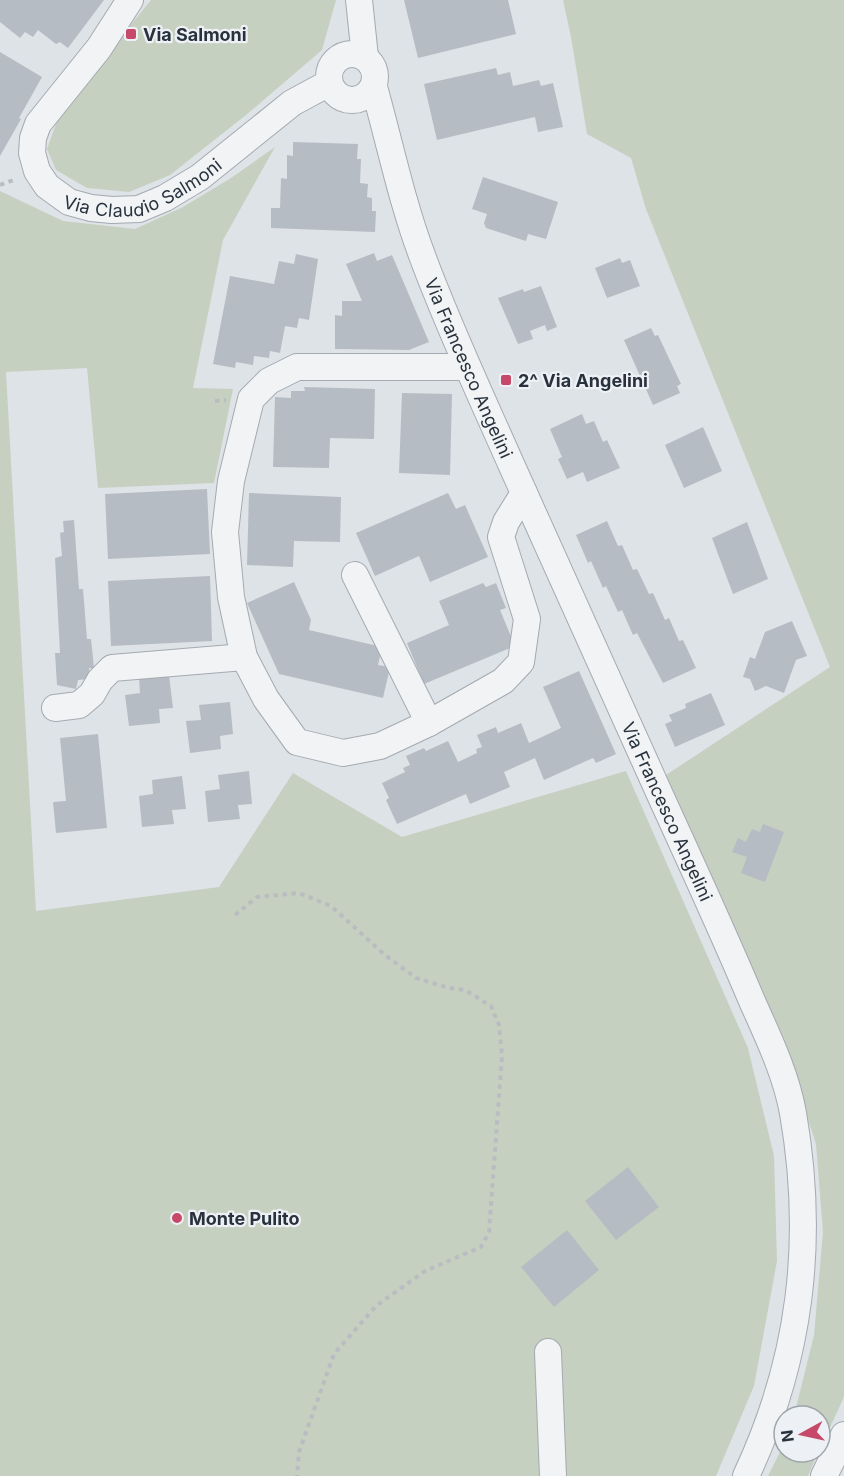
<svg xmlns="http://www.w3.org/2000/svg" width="844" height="1476" viewBox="0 0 844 1476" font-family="Inter,sans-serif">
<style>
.green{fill:#c6d0c0}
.building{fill:#b6bcc3}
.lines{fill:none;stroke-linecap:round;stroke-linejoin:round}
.minor-casing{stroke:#a4aab1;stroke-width:28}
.path{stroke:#b9bdc1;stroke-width:4;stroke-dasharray:4.5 4.5;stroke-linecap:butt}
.minor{stroke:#f1f3f5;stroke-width:26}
.poi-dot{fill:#c64969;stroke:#edf1f5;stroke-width:2}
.labels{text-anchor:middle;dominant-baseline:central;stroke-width:4.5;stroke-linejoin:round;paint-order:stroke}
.poi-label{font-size:18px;font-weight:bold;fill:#28323d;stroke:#edf1f5;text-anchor:start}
.street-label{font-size:18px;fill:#28323d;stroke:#edf1f5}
</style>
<rect width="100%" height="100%" fill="#dee3e7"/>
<!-- green -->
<g class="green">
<polygon points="151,0 336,0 322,50 246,115 170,175 129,192 87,188 56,170 47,149 61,110"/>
<polygon points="563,0 844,0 844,1397 820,1449 820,1416 794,1416 814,1335 823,1232 816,1144 791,1068 666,775 830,667 646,209 631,158 587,134 571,37"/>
<polygon points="275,147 223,240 193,388 233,389 214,483 98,488 87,368 6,372 36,911 219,887 293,773 402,837 626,771 748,1048 774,1156 777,1261 754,1386 716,1476 0,1476 0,191 63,221 135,229 183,207 231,178"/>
<polygon points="784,1444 784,1452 818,1452 808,1476 768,1476"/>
</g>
<!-- building -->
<g class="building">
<polygon points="0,0 104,0 68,48 60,42 56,44 38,30 33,37 25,32 20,38 0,22"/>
<polygon points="404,0 508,0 516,34 418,58"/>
<polygon points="0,52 42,77 19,118 21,119 0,156"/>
<polygon points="496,68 498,75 510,72 513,86 539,80 541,86 553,83 563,127 538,132 535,117 437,140 424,84"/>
<polygon points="293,142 358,144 357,159 361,159 360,183 368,184 367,197 372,198 372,211 376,211 375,232 271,228 271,208 280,208 281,178 287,179 287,155 293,156"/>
<polygon points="483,177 558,202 546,239 528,234 526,241 486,228 484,223 487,214 472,209"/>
<polygon points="374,253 377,261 392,255 429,342 409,350 335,349 335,315 342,316 342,301 362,301 346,264"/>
<polygon points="296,254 318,259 309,320 299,318 297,328 285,326 280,353 270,351 269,358 254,356 253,365 236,362 235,368 213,364 230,276 274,284 279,261 294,264"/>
<polygon points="620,258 622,263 630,260 640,286 607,298 595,268"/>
<polygon points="541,286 557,327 547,331 545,325 530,331 533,339 518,344 498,298 523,289 524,292"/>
<polygon points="651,328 655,336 658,335 681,384 677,386 680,393 653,405 624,340"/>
<polygon points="304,387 375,389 374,439 330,438 329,468 273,467 275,397 291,398 291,391 305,391"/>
<polygon points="402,393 452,394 450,475 399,473"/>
<polygon points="582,414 586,424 594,421 603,442 607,440 620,468 587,482 583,472 567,479 558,459 562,457 550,429"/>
<polygon points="703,427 722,471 684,488 665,445"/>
<polygon points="207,489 210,554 108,559 105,494"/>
<polygon points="249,493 341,497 340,542 294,541 293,567 247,565"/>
<polygon points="448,493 456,509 465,505 488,557 430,582 419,556 375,576 356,533"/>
<polygon points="74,520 79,589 83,589 87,639 91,639 94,668 89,668 90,679 78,680 76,689 57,685 55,653 60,653 55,558 62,556 60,533 64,532 63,521"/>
<polygon points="607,521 618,546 622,545 633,570 637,569 649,594 653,593 665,620 669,618 679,641 683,640 696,668 663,683 637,633 633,635 622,610 618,612 606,586 603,588 591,561 588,563 576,535"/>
<polygon points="747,522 768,579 733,594 712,538"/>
<polygon points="210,576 212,641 111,646 108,581"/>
<polygon points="294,582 311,620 309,630 382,647 378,665 390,667 383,698 279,674 247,603"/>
<polygon points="483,583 486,587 496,583 506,608 500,610 515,646 424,684 407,643 449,625 439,601"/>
<polygon points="792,621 807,656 796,660 784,693 766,686 755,691 750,679 743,677 750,657 755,659 765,632"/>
<polygon points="579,671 616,754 596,763 593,758 544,780 535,758 504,772 510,787 470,804 466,794 397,824 386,800 389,798 382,783 405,772 403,768 410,765 406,756 424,748 426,751 448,741 458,762 477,753 476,749 482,747 477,735 496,727 498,733 521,723 529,743 561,728 543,687"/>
<polygon points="169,675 173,708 159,709 160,723 129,726 125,695 140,693 139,678"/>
<polygon points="711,693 725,725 675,747 665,724 672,721 669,715 686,708 685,704"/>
<polygon points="230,702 233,734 220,736 221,749 190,753 186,721 201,720 199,705"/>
<polygon points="98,734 107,828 56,833 53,802 66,801 60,738"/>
<polygon points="249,771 252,804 238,805 240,819 208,822 205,791 220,789 218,775"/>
<polygon points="182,776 186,809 172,810 174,824 142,827 139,796 153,794 152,780"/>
<polygon points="763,824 784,832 765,882 741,873 747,857 732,852 738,838 746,842 752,829 760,832"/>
<polygon points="628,1167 659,1207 616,1240 585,1201"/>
<polygon points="567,1230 599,1270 554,1307 521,1267"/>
</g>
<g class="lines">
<defs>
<g id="minor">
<path id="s1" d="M130,0L99,48L38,124L33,138L32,153L37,171L47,186L69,202L91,208L112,210L139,209L165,198L200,177L292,103L329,83"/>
<polyline points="359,0 365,57"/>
<circle cx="352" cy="77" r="23"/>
<path id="s2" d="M374,87C390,144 402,203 423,258C449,328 481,396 511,464C561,575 611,686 661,797C692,865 723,932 752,1001C768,1037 786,1074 793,1113C815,1240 801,1359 746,1476"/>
<polyline points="467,367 297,367 269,381 251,399 231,481 225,532 231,597 244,657 266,699 297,742 343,753 380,746 429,723 503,681 521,662 527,619 501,537 506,522 524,493"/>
<polyline points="355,575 429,723"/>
<polyline points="55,708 79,705 92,694 100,680 112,668 244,657"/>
<polyline points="548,1352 553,1476"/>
<polyline points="824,1476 844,1435"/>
</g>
</defs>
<!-- minor casing -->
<use href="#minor" class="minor-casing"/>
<!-- path -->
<g class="path">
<polyline points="0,185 16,179"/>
<polyline points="215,401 226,400"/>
<polyline points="235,915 257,897 299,893 331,906 385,955 416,978 449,988 465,990 491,1006 499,1025 502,1056 489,1232 481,1247 425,1271 376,1306 334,1354 299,1452 297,1476"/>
</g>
<!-- minor -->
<use href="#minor" class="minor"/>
</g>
<!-- markers -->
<g class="poi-dot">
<rect x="125" y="28" width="12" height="12" rx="3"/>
<rect x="500" y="374" width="12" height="12" rx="3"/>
<circle cx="177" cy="1218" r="6"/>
</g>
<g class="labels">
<!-- poi labels -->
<g class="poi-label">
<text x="143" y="34">Via Salmoni</text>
<text x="518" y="380">2^ Via Angelini</text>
<text x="189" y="1218">Monte Pulito</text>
</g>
<!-- street labels -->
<g class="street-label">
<text stroke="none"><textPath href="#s1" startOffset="328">Via Claudio Salmoni</textPath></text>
<text stroke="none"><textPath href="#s2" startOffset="297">Via Francesco Angelini</textPath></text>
<text stroke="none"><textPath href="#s2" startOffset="783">Via Francesco Angelini</textPath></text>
</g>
</g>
<!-- north arrow -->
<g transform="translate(802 1434) rotate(262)"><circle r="28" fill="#edf1f5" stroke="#9ea5ab" stroke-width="1.5"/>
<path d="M0-4.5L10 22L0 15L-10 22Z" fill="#c64969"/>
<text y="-9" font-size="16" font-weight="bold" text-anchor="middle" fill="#28323d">N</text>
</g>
</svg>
